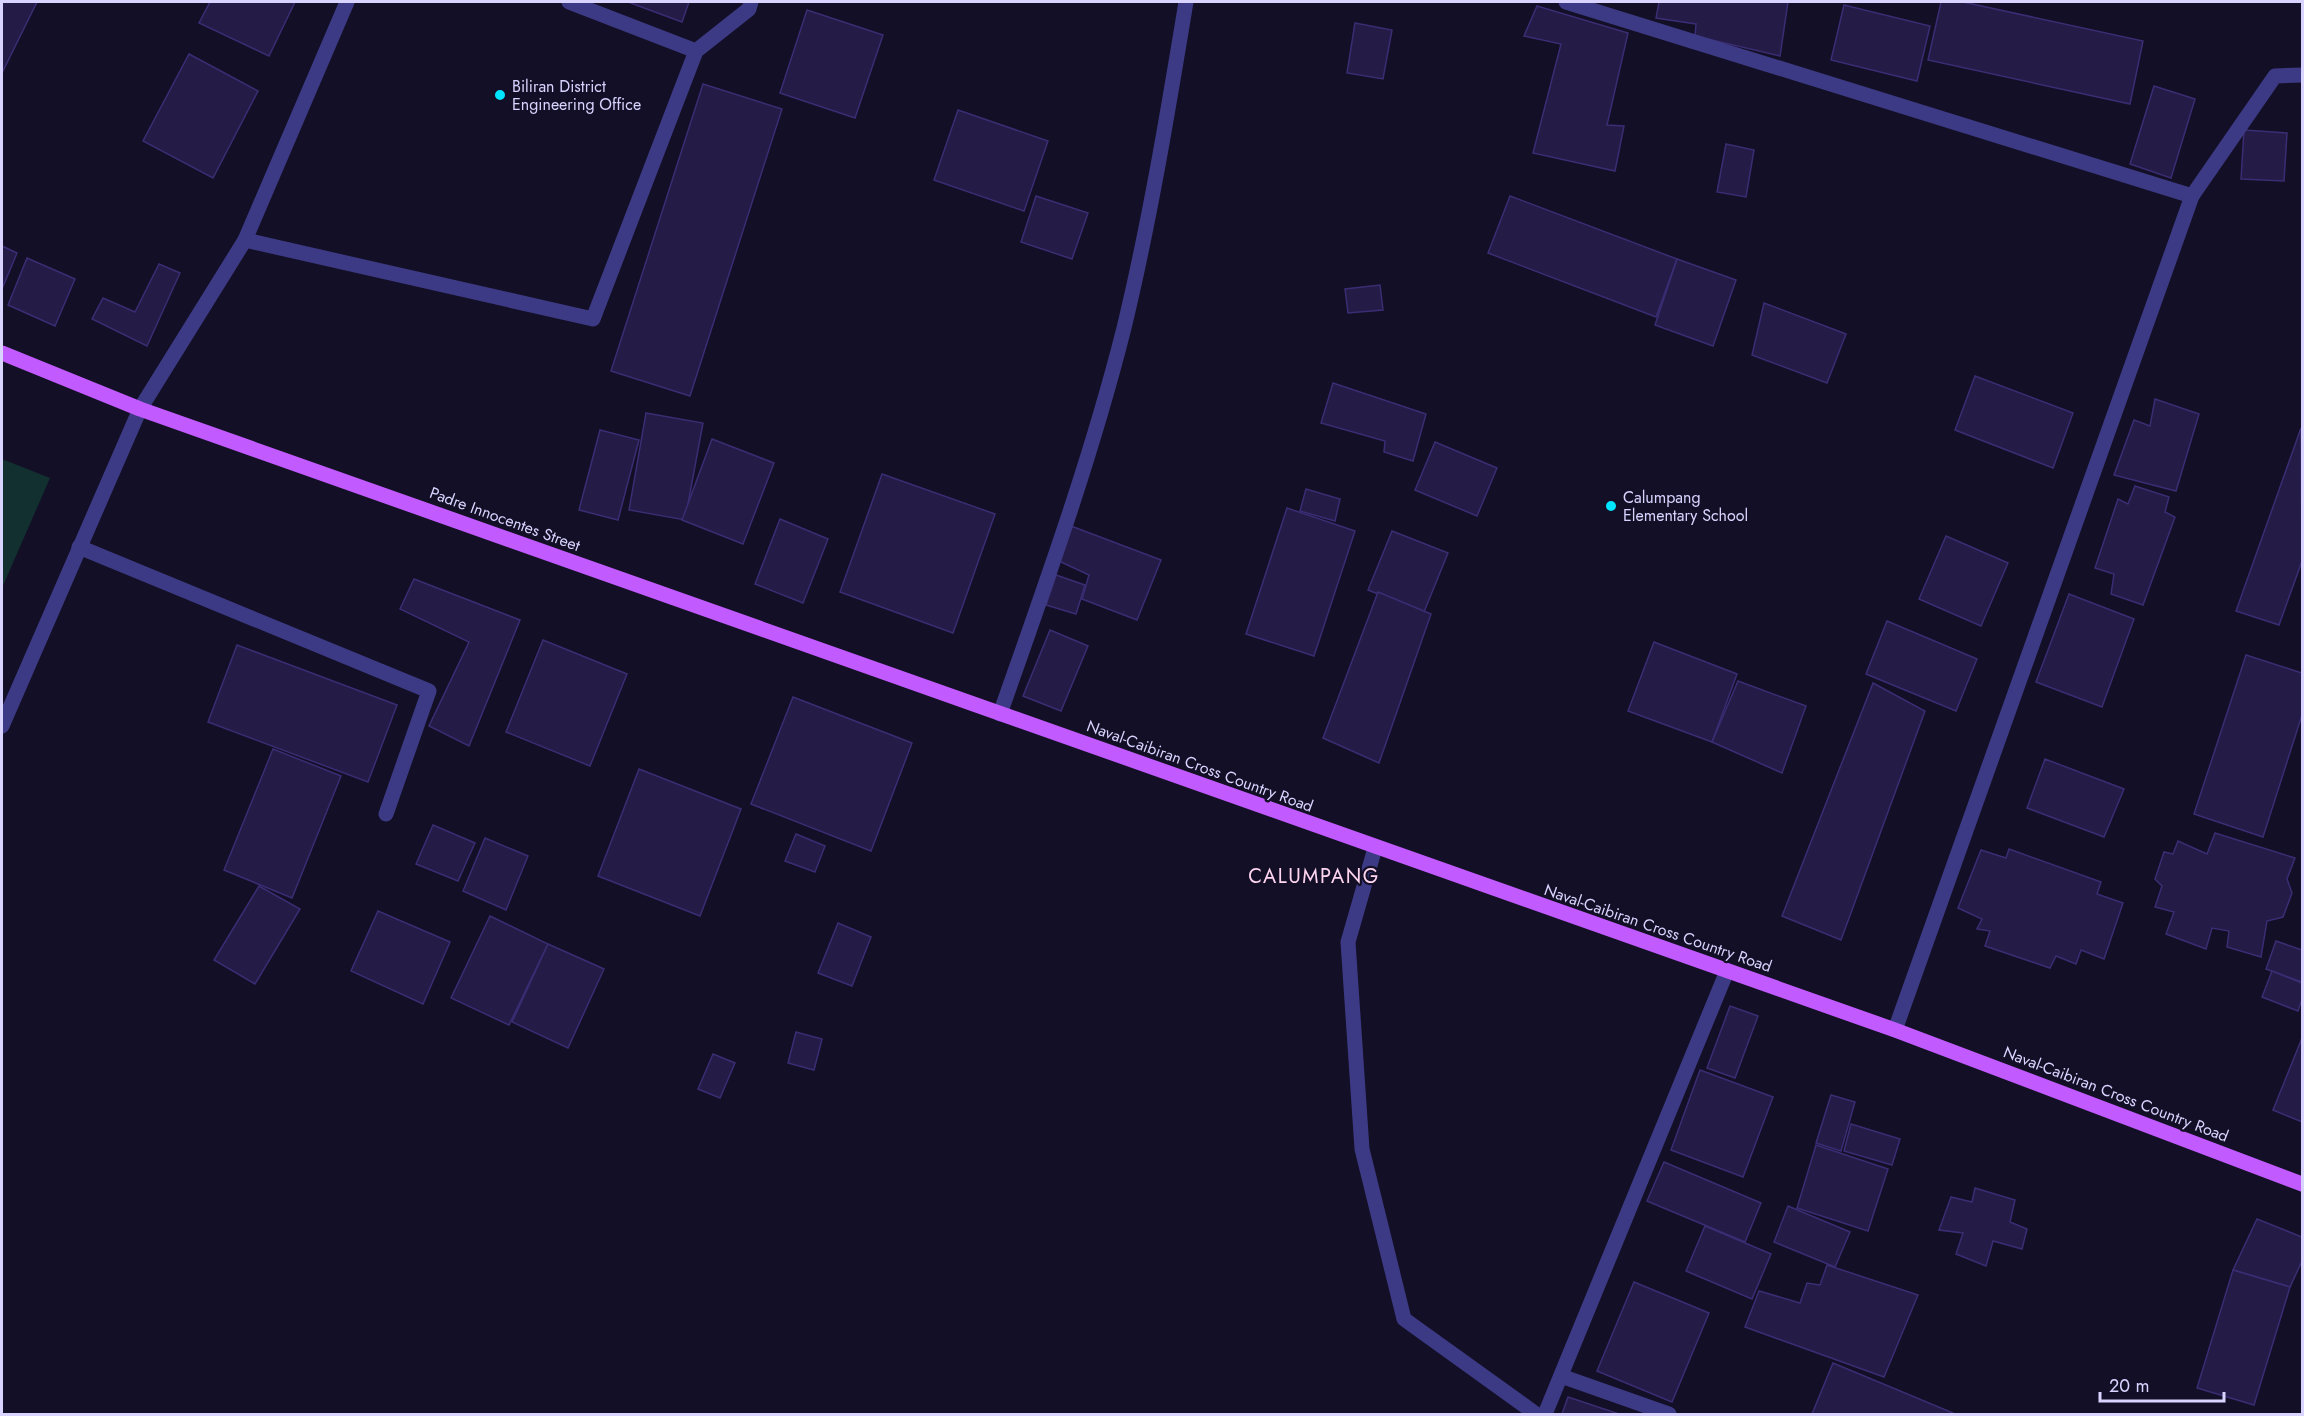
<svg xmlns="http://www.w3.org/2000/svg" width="2304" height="1416" viewBox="0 0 2304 1416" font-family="Jost,sans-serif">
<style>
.green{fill:#12302f}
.building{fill:#241b47;stroke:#3b2d73;stroke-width:1.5}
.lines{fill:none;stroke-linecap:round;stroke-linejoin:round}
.service{stroke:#3d3a85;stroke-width:15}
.minor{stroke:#3d3a85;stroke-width:15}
.tertiary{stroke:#3d3a85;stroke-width:15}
.primary{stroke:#c25bff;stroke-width:15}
.poi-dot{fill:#00e5ff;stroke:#130f26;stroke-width:2}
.labels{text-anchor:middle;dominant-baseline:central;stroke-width:4.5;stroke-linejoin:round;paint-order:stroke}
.poi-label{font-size:16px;fill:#d9d4ff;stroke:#130f26;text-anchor:start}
.street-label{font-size:16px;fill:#d9d4ff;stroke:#130f26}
.quarter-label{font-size:20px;letter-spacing:1.5px;fill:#ffd6f0;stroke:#130f26}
</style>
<rect width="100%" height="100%" fill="#130f26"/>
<!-- green -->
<polygon class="green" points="2,459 50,478 2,588"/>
<!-- building -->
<g class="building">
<polygon points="2,2 37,2 2,73"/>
<polygon points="210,2 295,2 269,56 199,23"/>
<polygon points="628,2 689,2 682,22"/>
<polygon points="1659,2 1788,2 1780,56 1695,36 1696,24 1656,18"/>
<polygon points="1941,2 1963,2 2143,41 2130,104 1928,60"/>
<polygon points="1844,5 1930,26 1917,81 1831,60"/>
<polygon points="1537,6 1628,33 1607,125 1624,126 1615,171 1533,153 1561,44 1524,36"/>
<polygon points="807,10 883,35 855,118 780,93"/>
<polygon points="1355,23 1392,30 1383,79 1347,73"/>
<polygon points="189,54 258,91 213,178 143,141"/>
<polygon points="703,84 782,109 690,396 611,371"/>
<polygon points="2154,86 2195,99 2171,178 2130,164"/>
<polygon points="958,110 1048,141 1024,211 934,180"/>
<polygon points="2244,130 2287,133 2284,181 2241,179"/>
<polygon points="1726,144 1754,150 1746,197 1717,192"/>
<polygon points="1036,196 1088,213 1072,259 1021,242"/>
<polygon points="1510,196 1677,259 1656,317 1488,253"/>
<polygon points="2,246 17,253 2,289"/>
<polygon points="27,258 75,279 55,326 8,305"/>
<polygon points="1677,259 1736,280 1713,346 1655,325"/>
<polygon points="159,264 180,273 147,346 92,319 103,298 135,312"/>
<polygon points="1380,285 1383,310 1348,313 1345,289"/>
<polygon points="1764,303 1846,334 1827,383 1752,355"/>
<polygon points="1975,376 2073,413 2053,468 1955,430"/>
<polygon points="1333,383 1426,414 1413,461 1384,452 1385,441 1321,423"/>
<polygon points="2155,399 2199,414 2176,491 2114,475 2134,420 2150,426"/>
<polygon points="646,413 703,423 685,520 629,510"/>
<polygon points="2301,428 2302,561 2279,625 2236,611"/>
<polygon points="600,430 639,440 618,520 579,510"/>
<polygon points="712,439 774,463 743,544 682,520"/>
<polygon points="1435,442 1497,468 1477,516 1415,490"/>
<polygon points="882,474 995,514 953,633 840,592"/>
<polygon points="2135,486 2169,497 2165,512 2175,517 2143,605 2111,594 2114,574 2095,568 2118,499 2128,504"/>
<polygon points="1306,489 1340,499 1335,521 1300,511"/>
<polygon points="1287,508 1355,531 1314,656 1246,634"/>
<polygon points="780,519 828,539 803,603 755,584"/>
<polygon points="1071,526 1161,560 1137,620 1082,599 1089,575 1059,561"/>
<polygon points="1392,531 1448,553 1424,612 1368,590"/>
<polygon points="1946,536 2008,563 1981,626 1919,599"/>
<polygon points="1056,575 1085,585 1076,614 1046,605"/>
<polygon points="414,579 520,620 469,746 429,726 469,642 400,609"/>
<polygon points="1378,592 1431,614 1379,763 1323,738"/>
<polygon points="2069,594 2134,619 2102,707 2036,682"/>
<polygon points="1887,621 1977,659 1956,711 1866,674"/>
<polygon points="1050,630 1088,646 1061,711 1023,696"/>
<polygon points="543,640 627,674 590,766 506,732"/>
<polygon points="1654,642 1737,674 1712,742 1628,711"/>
<polygon points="237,645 397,705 368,782 208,722"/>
<polygon points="2246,655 2302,673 2302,715 2263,837 2194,814"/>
<polygon points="1738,681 1806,706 1782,773 1712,742"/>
<polygon points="1873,683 1925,711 1841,940 1782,916"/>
<polygon points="793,697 912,743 871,851 751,804"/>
<polygon points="273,749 341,776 292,898 224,870"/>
<polygon points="2045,759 2124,789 2104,837 2027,808"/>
<polygon points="639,769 741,809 700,916 598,876"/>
<polygon points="433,825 475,843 458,881 416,864"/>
<polygon points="2215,833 2295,858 2287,879 2292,893 2283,917 2267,921 2261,957 2227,947 2229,931 2212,928 2206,949 2166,934 2174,912 2155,907 2162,886 2155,879 2164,852 2173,854 2178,841 2207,854"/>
<polygon points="796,834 825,846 815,872 785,861"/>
<polygon points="485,838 528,856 506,910 463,891"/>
<polygon points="2009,849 2101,882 2097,894 2123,903 2104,959 2081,950 2076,964 2056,956 2050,968 1985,946 1990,931 1977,929 1982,919 1958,908 1981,850 2006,858"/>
<polygon points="259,886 300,909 255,984 214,960"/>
<polygon points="378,911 450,942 423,1004 351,971"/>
<polygon points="490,916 548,944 509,1025 451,998"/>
<polygon points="838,923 871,937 852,986 818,973"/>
<polygon points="2276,941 2302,950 2302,982 2266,969"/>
<polygon points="548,944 604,969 568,1048 512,1022"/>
<polygon points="2272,971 2302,983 2302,999 2298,1011 2262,997"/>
<polygon points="1730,1006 1758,1016 1735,1078 1707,1068"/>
<polygon points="796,1032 822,1039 814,1070 788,1063"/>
<polygon points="2302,1038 2302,1122 2273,1110"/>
<polygon points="713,1054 735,1063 720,1098 698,1089"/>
<polygon points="1700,1070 1773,1097 1743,1177 1671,1150"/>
<polygon points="1831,1095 1855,1102 1841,1151 1816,1143"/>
<polygon points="1851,1124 1900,1139 1892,1165 1844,1151"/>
<polygon points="1816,1145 1888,1169 1868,1231 1797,1208"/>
<polygon points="1664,1162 1761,1203 1745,1242 1647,1201"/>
<polygon points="1975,1188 2015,1200 2010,1222 2027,1229 2022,1249 1993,1241 1986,1266 1956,1254 1963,1233 1939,1230 1951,1197 1972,1202"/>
<polygon points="1788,1206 1850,1232 1835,1267 1774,1242"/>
<polygon points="2257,1219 2302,1237 2302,1261 2290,1287 2233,1270"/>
<polygon points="1705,1226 1771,1254 1752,1299 1686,1271"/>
<polygon points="1827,1265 1918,1295 1884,1377 1745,1327 1759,1291 1800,1303 1807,1283 1820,1285"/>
<polygon points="2233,1270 2290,1287 2254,1405 2197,1388"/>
<polygon points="1634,1282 1709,1313 1672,1402 1597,1371"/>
<polygon points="1833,1363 1953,1413 1953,1414 1812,1414"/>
<polygon points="1568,1397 1619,1414 1562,1414"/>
</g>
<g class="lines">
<!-- service -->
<g class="service">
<polyline points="569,2 696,51"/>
<polyline points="245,240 593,319 696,51 749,9 751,2"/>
<polyline points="79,547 429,691 386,814"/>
<polyline points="2,726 140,409 245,240 347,2"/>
</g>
<!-- minor -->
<g class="minor">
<polyline points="1566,2 2192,196 1895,1030"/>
<polyline points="2192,196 2275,76 2302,75"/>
<polyline points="1375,848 1348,942 1362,1149 1404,1319 1536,1414"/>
<polyline points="1561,1376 1669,1414"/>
<polyline points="1545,1414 1727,971"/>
</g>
<!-- tertiary -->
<path class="tertiary" d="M1000,714C1045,586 1091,459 1124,328C1150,220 1168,111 1186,2"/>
<!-- primary -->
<polyline class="primary" points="2,353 140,409 1895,1030 2302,1184"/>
</g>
<!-- markers -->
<g class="poi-dot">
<circle cx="500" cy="95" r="6"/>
<circle cx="1611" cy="506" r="6"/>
</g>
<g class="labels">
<!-- poi labels -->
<g class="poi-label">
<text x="512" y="86">Biliran District<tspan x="512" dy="18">Engineering Office</tspan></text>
<text x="1623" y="497">Calumpang<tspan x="1623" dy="18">Elementary School</tspan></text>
</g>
<!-- street labels -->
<g class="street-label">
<text transform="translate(505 519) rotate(20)">Padre Innocentes Street</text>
<text transform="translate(1200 766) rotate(20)">Naval-Caibiran Cross Country Road</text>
<text transform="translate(1658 928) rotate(19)">Naval-Caibiran Cross Country Road</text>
<text transform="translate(2116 1094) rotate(21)">Naval-Caibiran Cross Country Road</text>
</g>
<!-- quarter labels -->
<g class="quarter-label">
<text x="1314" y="876">CALUMPANG</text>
</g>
</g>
<!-- border -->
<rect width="2304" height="1416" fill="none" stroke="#d9d4ff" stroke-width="6"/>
<!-- scale -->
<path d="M2100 1392v9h124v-9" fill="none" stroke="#d9d4ff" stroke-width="3"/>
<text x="2109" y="1392" font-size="18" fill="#d9d4ff" stroke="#130f26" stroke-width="4.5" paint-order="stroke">20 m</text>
</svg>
